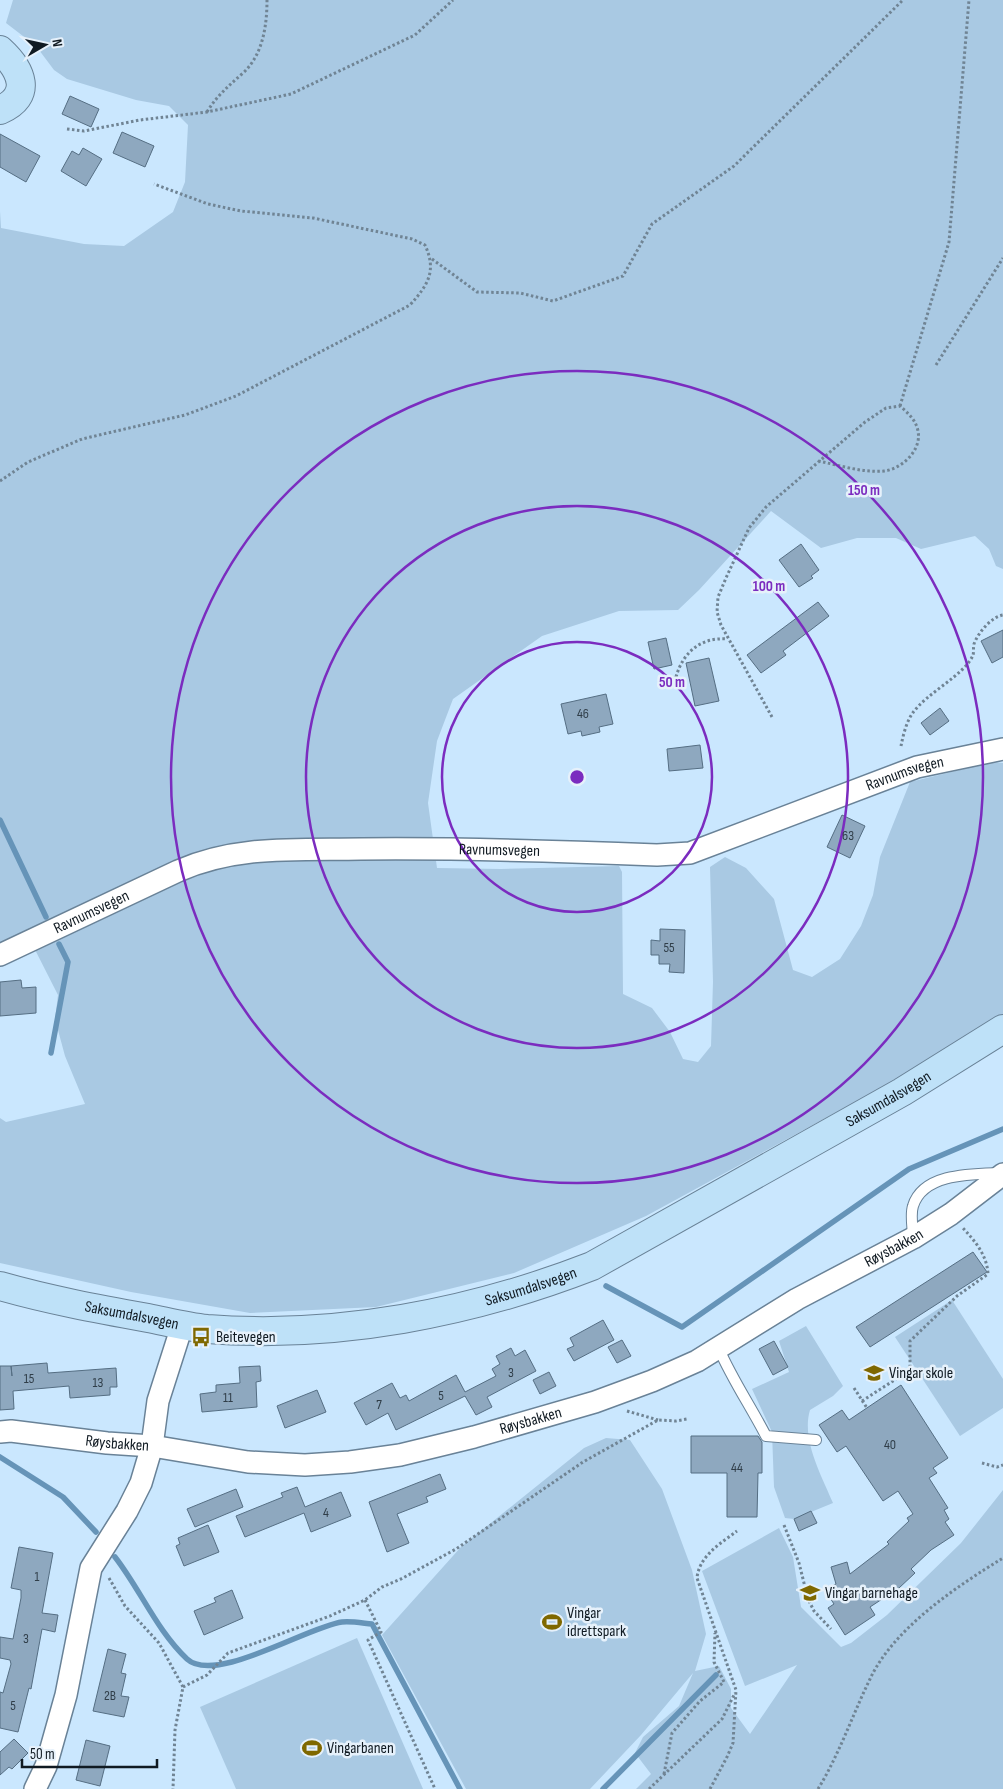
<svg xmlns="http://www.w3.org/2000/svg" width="1003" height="1789" viewBox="0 0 1003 1789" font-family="'Sofia Sans Condensed',sans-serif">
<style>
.green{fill:#a9c9e3}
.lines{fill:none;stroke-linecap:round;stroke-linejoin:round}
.stream{stroke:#6694b8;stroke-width:5.5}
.building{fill:#8ea8bf;stroke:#556e83}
.service-casing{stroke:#698297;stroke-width:12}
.minor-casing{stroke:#698297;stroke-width:24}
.secondary-casing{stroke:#698297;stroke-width:30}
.path{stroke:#708494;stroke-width:3;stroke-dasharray:2.5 2.5;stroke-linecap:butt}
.service{stroke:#fff;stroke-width:10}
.minor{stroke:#fff;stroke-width:21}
.secondary{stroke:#bee1f8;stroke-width:28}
.ring{fill:none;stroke:#7b2cbf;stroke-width:2.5}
.labels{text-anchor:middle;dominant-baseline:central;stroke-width:5;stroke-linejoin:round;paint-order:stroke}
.number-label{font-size:14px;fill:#303e49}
.street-label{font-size:16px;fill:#101a22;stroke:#e6f1fb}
.poi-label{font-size:16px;fill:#101a22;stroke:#e6f1fb;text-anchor:start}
.centre{fill:#7b2cbf;stroke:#e6f1fb;stroke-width:2.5}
.ring-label{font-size:15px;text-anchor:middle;font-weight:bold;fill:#7b2cbf;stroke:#e6f1fb;stroke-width:5;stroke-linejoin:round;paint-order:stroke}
</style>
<rect width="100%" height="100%" fill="#cae7fe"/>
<!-- green -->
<g class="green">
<polygon points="13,0 1003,0 1003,569 996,566 989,549 975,536 921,549 896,538 857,538 821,548 771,511 699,590 678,610 619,611 542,636 453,699 437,741 428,803 437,868 501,869 619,866 622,872 623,994 652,1008 670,1032 683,1059 698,1062 711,1046 713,982 710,867 725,857 746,868 774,899 793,970 812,977 840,959 861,926 873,895 880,857 910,782 993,762 1003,763 1003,1017 945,1053 646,1216 514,1273 376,1307 250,1313 131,1292 0,1263 0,1118 6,1122 85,1104 65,1056 55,1019 58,995 26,932 0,943 0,211 1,228 84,244 124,246 173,212 185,182 188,125 169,106 136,100 67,79 54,70 36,46 6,23"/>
<polygon points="952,1300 1003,1379 1003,1408 960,1436 895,1337"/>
<path d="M806,1326L843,1386L833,1396L810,1410C801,1440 822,1476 833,1503L794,1519L785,1518L774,1487L772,1432L752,1389L789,1372L779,1341Z"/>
<polygon points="606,1438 630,1440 662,1489 692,1570 706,1634 695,1671 719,1666 731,1689 731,1708 750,1734 797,1665 745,1686 702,1571 779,1528 793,1557 801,1607 841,1647 851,1643 887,1615 961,1543 1003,1490 1003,1789 636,1789 651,1774 635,1753 643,1737 679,1706 693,1673 641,1735 590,1789 466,1789 382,1635 461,1547 584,1448"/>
<polygon points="357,1638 423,1789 236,1789 200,1707"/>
</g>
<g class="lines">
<!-- stream -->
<g class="stream">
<polyline points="0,820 46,917"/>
<polyline points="51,1053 68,962 59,944"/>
<polyline points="606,1286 682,1327 909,1169 1003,1129"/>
<polyline points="0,1457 63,1497 96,1532"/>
<path d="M115,1557C140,1589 157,1631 187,1659C215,1685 309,1626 342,1622C351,1621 362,1623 372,1624L460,1789"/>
<polyline points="603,1789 716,1675"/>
</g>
</g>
<!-- building -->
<g class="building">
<polygon points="70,96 99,109 91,127 62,114"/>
<polygon points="122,132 154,146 145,167 113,153"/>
<polygon points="0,134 40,156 26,182 0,167"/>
<polygon points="83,148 102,159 86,186 61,171 72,151 79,155"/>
<polygon points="801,544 819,570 811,576 813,578 799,587 779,560"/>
<polygon points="818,602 829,616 783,651 786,655 761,673 747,655"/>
<polygon points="1003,630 1003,657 992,663 981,641"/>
<polygon points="666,638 672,665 654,669 648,642"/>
<polygon points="709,658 719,701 695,706 686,663"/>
<polygon points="606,694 613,724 599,727 600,732 582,736 581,731 568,734 561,704"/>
<polygon points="940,708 949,721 930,735 921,723"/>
<polygon points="700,745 703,768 669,771 667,749"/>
<polygon points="842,815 865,826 850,858 827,847"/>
<polygon points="660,929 685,930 684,973 669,972 670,964 659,964 659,955 651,955 651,940 660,941"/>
<polygon points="21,980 22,988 36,987 36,1013 0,1016 0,982"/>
<polygon points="973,1252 987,1272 870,1347 856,1327"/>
<polygon points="603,1320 614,1340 574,1361 567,1349 574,1346 570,1338"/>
<polygon points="622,1340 631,1356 617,1363 608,1347"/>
<polygon points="774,1341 788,1367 773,1375 759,1349"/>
<polygon points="511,1348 515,1356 525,1350 536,1371 487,1397 492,1407 476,1415 465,1396 396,1430 388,1413 366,1425 354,1403 392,1383 400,1398 406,1395 409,1401 456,1375 465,1392 496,1376 492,1369 500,1364 496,1356"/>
<polygon points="47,1363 48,1373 116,1368 117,1387 110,1387 110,1395 70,1398 69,1386 13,1391 14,1409 0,1410 0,1366 11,1366 12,1376 11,1366"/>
<polygon points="260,1366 261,1381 256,1382 257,1407 202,1412 200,1394 216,1392 216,1385 240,1383 239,1367"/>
<polygon points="549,1372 556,1386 540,1394 533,1380"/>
<polygon points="901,1385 948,1458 933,1468 937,1473 929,1478 948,1508 944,1510 949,1519 945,1522 954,1535 931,1550 911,1569 915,1573 899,1588 870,1607 875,1615 845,1635 828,1608 834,1604 825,1590 836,1584 831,1567 847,1562 850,1574 889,1544 887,1542 909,1521 907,1518 913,1514 898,1491 883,1501 846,1446 837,1452 819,1425 842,1410 849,1420"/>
<polygon points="317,1390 326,1412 285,1428 277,1406"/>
<polygon points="691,1436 758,1436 762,1442 762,1473 758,1473 757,1517 727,1517 727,1473 691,1473"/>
<polygon points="440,1474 446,1489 426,1497 428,1502 397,1514 409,1543 387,1552 369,1502"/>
<polygon points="297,1487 305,1507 341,1492 351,1516 311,1532 304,1513 245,1537 236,1516 283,1497 281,1493"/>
<polygon points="236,1489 243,1507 195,1527 187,1509"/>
<polygon points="811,1511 817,1523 799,1531 794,1519"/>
<polygon points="208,1525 219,1552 184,1566 176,1546 180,1544 178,1538"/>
<polygon points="19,1547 53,1553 42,1613 58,1615 55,1632 42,1629 31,1689 29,1688 18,1732 0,1728 0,1692 3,1693 11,1664 10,1660 0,1658 0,1637 13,1639 21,1598 21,1590 11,1588"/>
<polygon points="232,1590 243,1618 204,1635 194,1611 216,1602 214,1598"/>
<polygon points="108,1649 126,1654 121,1673 126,1674 121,1696 129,1697 124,1717 93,1711"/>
<polygon points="14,1739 28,1753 12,1769 9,1767 0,1775 0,1752"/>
<polygon points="86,1740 110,1746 100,1786 76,1780"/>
</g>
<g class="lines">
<defs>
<g id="service">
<path d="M913,1237C913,1228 910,1215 913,1206C923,1173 972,1174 1000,1173"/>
<path d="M719,1349C732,1379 751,1407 766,1436L816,1440"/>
</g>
<g id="minor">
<path id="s1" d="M0,955L178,871C237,845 297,850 361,849C459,848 558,851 657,855L690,853L917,767L1003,749"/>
<path id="s2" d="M0,1432L11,1431L107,1443L152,1446L248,1462L305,1465L350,1462L400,1455L474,1437L595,1402L652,1381L697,1361L797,1299L913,1238L951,1214L1003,1174"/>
<polyline points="35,1789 46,1766 66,1695 91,1568 127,1511 141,1483 152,1446 158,1401 182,1326"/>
</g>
<g id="secondary">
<path d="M0,50C22,70 33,96 0,110"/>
<path id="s3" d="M0,1286C49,1300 98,1309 148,1318C168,1322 187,1327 207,1329C337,1339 471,1313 592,1266L902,1092L1003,1029"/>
</g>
</defs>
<!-- service casing -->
<use href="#service" class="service-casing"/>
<!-- minor casing -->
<use href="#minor" class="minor-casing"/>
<!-- secondary casing -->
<use href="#secondary" class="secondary-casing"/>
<!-- path -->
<g class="path">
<path d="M207,112C217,95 230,85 244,72C263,54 267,25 267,0"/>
<polyline points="67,129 84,131 140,120 207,112 291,94 415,35 453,0"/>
<polyline points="432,259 477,292 520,293 553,301 623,276 652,224 734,166 903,0"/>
<polyline points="936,365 1003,258"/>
<polyline points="900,406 949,242 969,0"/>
<path d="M0,481L28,462L82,439L185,415L236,396L410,305C428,285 437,271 425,245L412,239L313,218L241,211L208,204L154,184"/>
<path d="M676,677C683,652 701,637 727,639"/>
<path d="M772,717L721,625L717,612L718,597L726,578L749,528L766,507L865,422L886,408L900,406C908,413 916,420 918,431C922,450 902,469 884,471C862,473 839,465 818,461"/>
<path d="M901,746C903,736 906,723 912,714C926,693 965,675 973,655C974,652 973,648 974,644C978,633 991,617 1003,615"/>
<polyline points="854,1388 867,1408"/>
<path d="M862,1401L910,1370V1341L957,1296L988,1274C987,1255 975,1241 962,1227"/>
<polyline points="627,1411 658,1420"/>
<polyline points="982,1463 997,1467 1003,1465"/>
<polyline points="784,1525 799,1563 808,1599 814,1611 831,1629"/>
<polyline points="109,1578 125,1606 159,1643 183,1687 175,1730 173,1789"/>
<polyline points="365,1600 381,1632 368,1640 435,1789"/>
<polyline points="183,1687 207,1675 228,1653 330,1616 365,1600 382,1587 401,1579 456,1549 583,1462 658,1420 676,1421 687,1419"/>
<polyline points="664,1774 672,1733 700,1701 724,1682 714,1662 715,1633"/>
<polyline points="649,1789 722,1719 735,1693"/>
<path d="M710,1789L727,1757L733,1743L736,1690L697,1578C699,1556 721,1543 737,1531"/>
<path d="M818,1789C839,1755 852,1716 870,1679C894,1628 956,1587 1003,1558"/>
</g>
<!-- service -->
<use href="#service" class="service"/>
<!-- minor -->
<use href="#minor" class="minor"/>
<!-- secondary -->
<use href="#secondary" class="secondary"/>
</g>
<!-- distance rings -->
<g class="ring">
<circle cx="577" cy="777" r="135"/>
<circle cx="577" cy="777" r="271"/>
<circle cx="577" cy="777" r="406"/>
</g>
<!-- icons -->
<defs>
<symbol id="bus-bare" viewBox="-9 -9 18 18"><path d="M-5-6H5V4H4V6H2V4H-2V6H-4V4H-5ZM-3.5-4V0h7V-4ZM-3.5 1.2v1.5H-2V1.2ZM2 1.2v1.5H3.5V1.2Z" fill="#7f6800" stroke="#e6f1fb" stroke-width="2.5" paint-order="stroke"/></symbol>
<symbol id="school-bare" viewBox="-9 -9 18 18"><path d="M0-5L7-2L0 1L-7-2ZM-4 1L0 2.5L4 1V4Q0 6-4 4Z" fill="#7f6800" stroke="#e6f1fb" stroke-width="2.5" paint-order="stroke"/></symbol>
<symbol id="stadium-bare" viewBox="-9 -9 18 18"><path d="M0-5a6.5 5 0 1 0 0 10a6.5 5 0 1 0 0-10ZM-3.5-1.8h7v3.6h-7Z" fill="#7f6800" stroke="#e6f1fb" stroke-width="2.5" paint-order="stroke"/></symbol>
</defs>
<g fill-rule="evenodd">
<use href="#bus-bare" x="187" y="1323" width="28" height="28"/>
<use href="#school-bare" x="860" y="1359" width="28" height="28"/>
<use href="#school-bare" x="796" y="1579" width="28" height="28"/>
<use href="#stadium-bare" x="538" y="1608" width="28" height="28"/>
<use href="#stadium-bare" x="298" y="1734" width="28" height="28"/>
</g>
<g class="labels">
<!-- number labels -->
<g class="number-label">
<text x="583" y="713">46</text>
<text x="848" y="835">63</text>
<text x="669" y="947">55</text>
<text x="511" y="1372">3</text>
<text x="29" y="1378">15</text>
<text x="98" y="1382">13</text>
<text x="441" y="1395">5</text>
<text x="228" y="1397">11</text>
<text x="379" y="1404">7</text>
<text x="890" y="1444">40</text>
<text x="737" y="1467">44</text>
<text x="326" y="1512">4</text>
<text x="37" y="1576">1</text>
<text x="26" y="1638">3</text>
<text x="110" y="1695">2B</text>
<text x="13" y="1705">5</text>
</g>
<!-- street labels -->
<g class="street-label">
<text stroke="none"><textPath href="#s1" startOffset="941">Ravnumsvegen</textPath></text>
<text stroke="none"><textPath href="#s1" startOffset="521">Ravnumsvegen</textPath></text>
<text stroke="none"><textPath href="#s1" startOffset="101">Ravnumsvegen</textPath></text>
<text stroke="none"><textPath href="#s3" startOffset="945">Saksumdalsvegen</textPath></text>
<text stroke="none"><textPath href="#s2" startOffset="942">Røysbakken</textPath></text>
<text stroke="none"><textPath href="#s3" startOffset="540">Saksumdalsvegen</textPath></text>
<text stroke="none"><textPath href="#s3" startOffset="135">Saksumdalsvegen</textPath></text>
<text stroke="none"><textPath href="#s2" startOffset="538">Røysbakken</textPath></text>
<text stroke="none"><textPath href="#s2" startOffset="118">Røysbakken</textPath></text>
</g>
<!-- poi labels -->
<g class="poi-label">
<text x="216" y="1337">Beitevegen</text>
<text x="889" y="1373">Vingar skole</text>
<text x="825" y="1593">Vingar barnehage</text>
<text x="567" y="1613">Vingar<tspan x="567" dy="18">idrettspark</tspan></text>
<text x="327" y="1748">Vingarbanen</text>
</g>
</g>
<circle cx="577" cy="777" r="8" class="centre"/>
<g class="ring-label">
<text x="864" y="495">150 m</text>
<text x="769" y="591">100 m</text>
<text x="672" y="687">50 m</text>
</g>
<!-- north arrow -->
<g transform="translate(45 45) rotate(81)" stroke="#e6f1fb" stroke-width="4" paint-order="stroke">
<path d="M0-4L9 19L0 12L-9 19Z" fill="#101a22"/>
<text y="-8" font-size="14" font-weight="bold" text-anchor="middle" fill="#101a22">N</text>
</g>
<!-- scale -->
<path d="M22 1759v8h135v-8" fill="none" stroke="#101a22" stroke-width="2.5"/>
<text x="30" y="1759" font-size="15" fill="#101a22" stroke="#e6f1fb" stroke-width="4" paint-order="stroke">50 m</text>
</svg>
